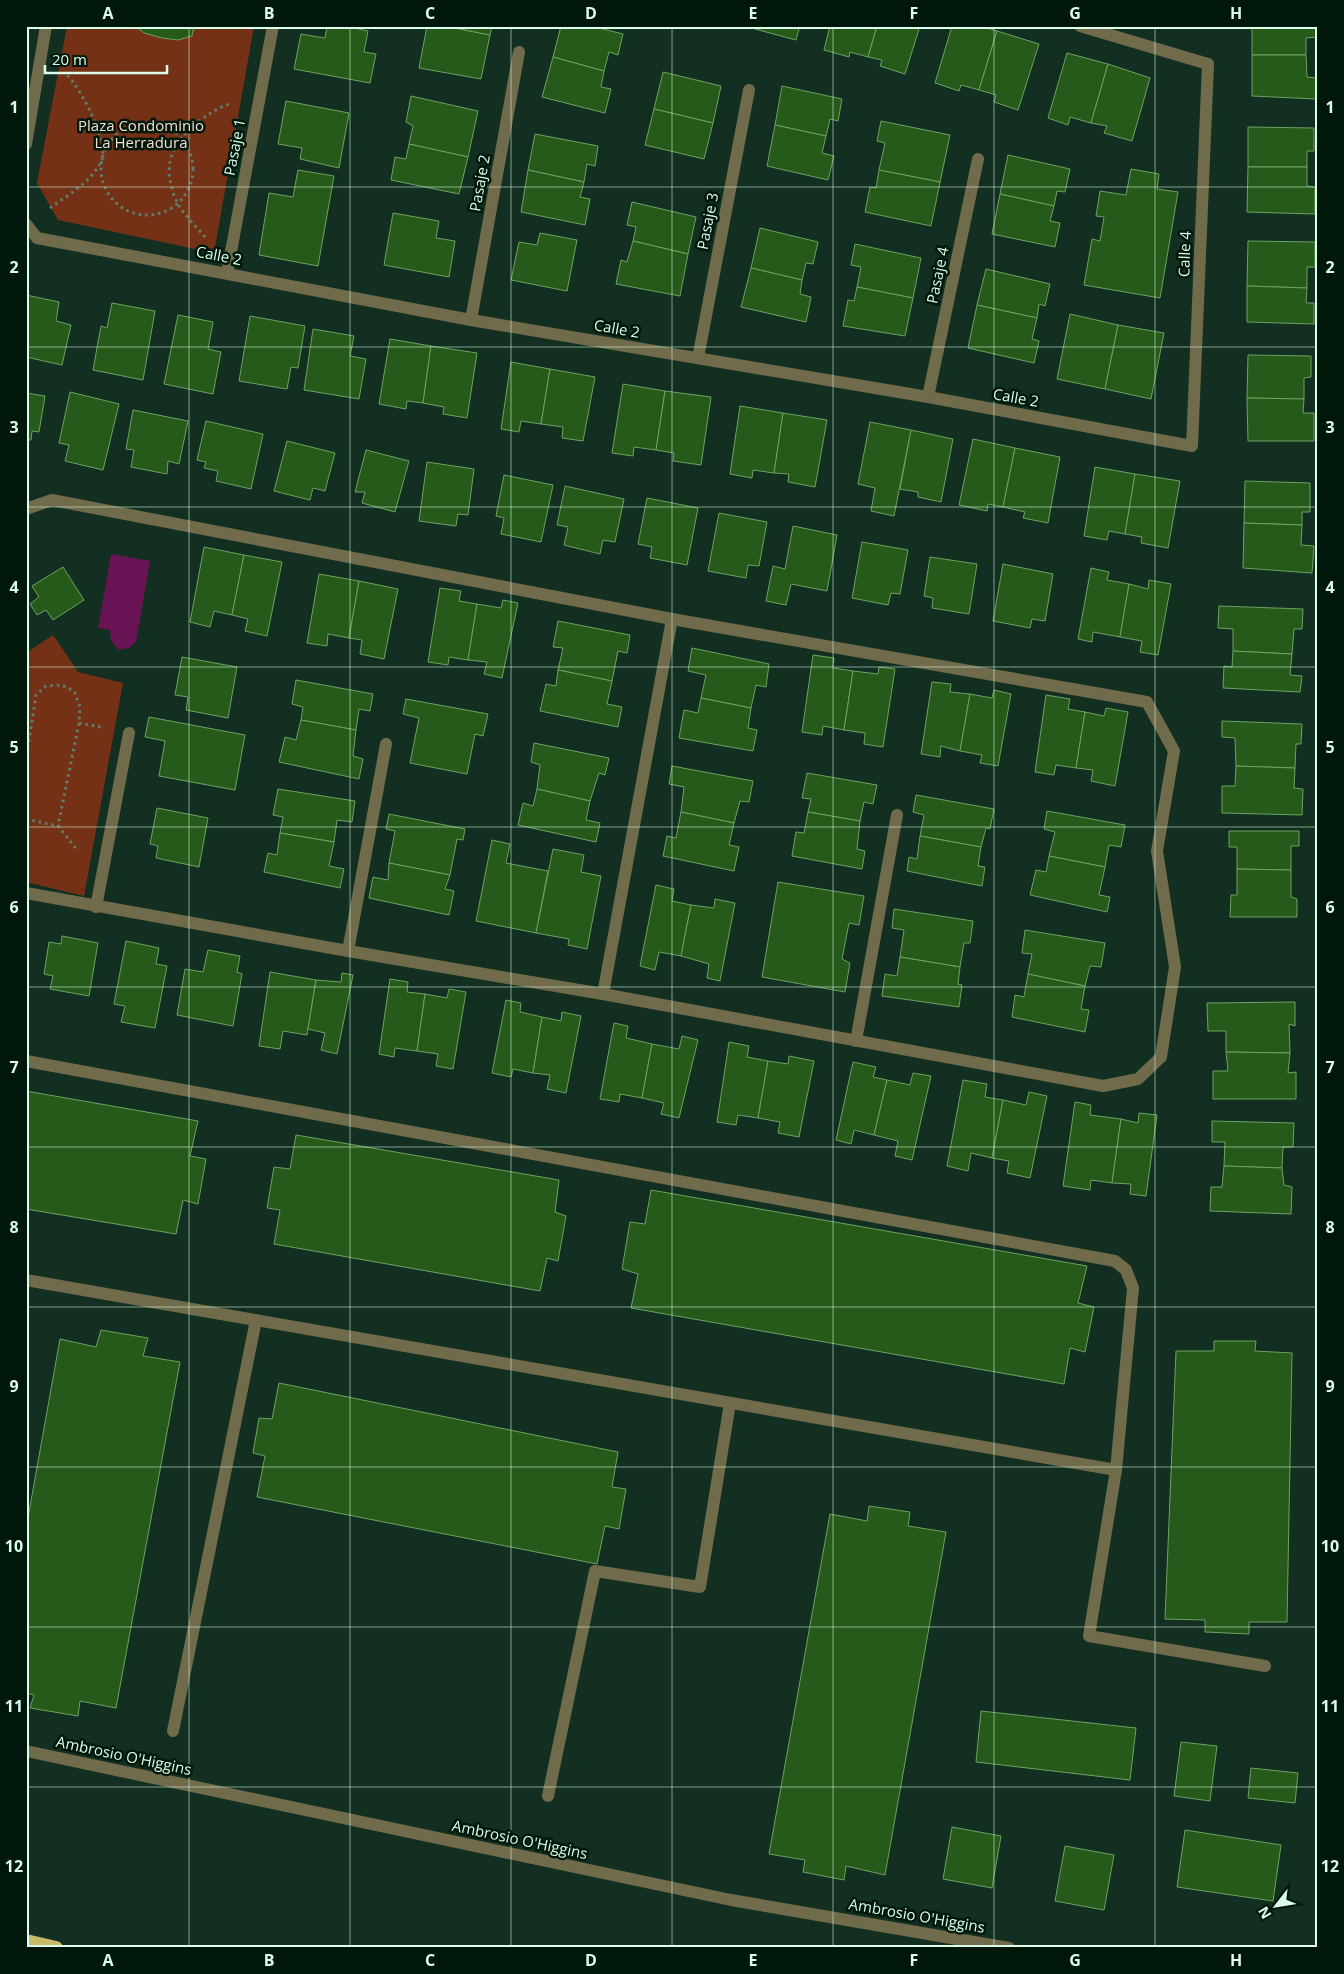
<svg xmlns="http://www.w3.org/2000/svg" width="1344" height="1974" viewBox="0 0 1344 1974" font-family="'Open Sans',sans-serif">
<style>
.green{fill:#753116}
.water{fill:#681353}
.building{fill:#265a1b;stroke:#6ca362}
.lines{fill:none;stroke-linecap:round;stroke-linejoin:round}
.path{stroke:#5f7e6e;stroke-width:3;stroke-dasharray:2.5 4;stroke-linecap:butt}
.service{stroke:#706b4a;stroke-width:12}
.minor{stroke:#706b4a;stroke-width:12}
.trunk{stroke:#c8bb6c;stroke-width:14}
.grid{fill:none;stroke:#dbfdea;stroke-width:1;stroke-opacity:0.55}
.labels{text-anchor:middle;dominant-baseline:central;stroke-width:5;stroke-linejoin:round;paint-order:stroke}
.park-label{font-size:15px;fill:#f7dcd2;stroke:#00170b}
.street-label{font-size:15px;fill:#dbfdea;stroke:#00170b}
.neatline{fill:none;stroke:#dbfdea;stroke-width:2}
.grid-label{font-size:16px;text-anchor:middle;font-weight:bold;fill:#dbfdea}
</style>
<rect width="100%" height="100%" fill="#122f21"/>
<!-- green -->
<g class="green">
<polygon points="67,26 254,26 214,253 58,220 37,183"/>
<polygon points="53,635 78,672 123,683 84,896 26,882 26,653"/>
</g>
<!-- water -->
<polygon class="water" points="111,554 150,561 136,642 129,648 119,650 111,641 110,630 98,628"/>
<!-- building -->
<g class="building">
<polygon points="135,26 194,26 192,36 178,40 162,38 144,33"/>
<polygon points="327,26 345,26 368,31 364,52 376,54 370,83 294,69 301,34 325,38"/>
<polygon points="427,26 445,26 490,35 481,79 419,68"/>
<polygon points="445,26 492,26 490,35"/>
<polygon points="561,26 591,26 623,34 618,55 609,52 604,71 553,57"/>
<polygon points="755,26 800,26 796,40 755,29"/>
<polygon points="830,26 877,26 868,57 850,52 849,57 824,50"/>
<polygon points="877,26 920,26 905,74 880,66 882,60 868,57"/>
<polygon points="952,26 981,26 997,31 979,90 961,85 959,91 935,83"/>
<polygon points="1252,26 1317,26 1317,37 1306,38 1306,55 1252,55"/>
<polygon points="997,31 1039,44 1018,110 994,102 996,95 979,90"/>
<polygon points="1067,53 1108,64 1091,123 1070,117 1068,125 1048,118"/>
<polygon points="1252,55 1306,55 1307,77 1316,78 1316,99 1252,96"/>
<polygon points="553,57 604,71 601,87 611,89 605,113 542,97"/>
<polygon points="1108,64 1150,78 1132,141 1104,133 1107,126 1091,123"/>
<polygon points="663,72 721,86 713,123 654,109"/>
<polygon points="782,86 842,99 838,121 830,119 826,136 775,125"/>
<polygon points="411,96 478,111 468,157 409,144 413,126 406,122"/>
<polygon points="286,101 349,113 339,168 300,159 302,148 278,144"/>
<polygon points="654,109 713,123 704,159 645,145"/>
<polygon points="881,121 950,135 940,182 879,170 885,143 877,141"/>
<polygon points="775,125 826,136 822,153 834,156 828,180 767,166"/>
<polygon points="1248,127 1314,128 1314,151 1307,151 1307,167 1248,167"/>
<polygon points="535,134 598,146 595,166 587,164 584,182 528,170"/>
<polygon points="409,144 468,157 459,194 391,180 395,157 406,159"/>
<polygon points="1008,155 1070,169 1065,192 1057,191 1054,206 1000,194"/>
<polygon points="1248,167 1307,167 1307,186 1315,187 1315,214 1247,212"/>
<polygon points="1131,169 1159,174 1157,189 1178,192 1160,298 1084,285 1092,239 1100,241 1104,217 1096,216 1100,191 1126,195"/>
<polygon points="298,170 334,176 318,266 259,255 269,193 293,197"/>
<polygon points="528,170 584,182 580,197 590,199 585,225 521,212"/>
<polygon points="879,170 940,182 931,226 865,212 870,187 876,188"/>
<polygon points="1000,194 1054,206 1050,221 1060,223 1055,247 992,234"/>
<polygon points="632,202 696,217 688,254 633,241 636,227 627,225"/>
<polygon points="393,213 439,221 436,238 455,241 449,277 384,265"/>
<polygon points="760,228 818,242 813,264 806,263 802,280 751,268"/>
<polygon points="540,233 577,240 567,291 511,280 519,242 537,245"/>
<polygon points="633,241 688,254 680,296 616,284 621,260 627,262"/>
<polygon points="1248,241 1315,242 1315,267 1307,267 1307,288 1247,286"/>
<polygon points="855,244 921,258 913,298 857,287 861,267 851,265"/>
<polygon points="751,268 802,280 800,294 811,297 806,322 741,307"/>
<polygon points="986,269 1050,284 1045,306 1039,304 1037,318 977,305"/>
<polygon points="1247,286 1307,288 1306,303 1314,303 1314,324 1247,322"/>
<polygon points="857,287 913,298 905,336 843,326 848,300 854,301"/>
<polygon points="26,295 59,302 56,321 71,325 62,365 26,357"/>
<polygon points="112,303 155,311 143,380 93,370 101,326 107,328"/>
<polygon points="977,305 1037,318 1032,339 1039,341 1034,363 968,348"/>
<polygon points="1070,314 1118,325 1105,389 1057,379"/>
<polygon points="178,315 213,322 208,349 221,352 213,394 164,384"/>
<polygon points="250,316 305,326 298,368 291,367 287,389 239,381"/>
<polygon points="1118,325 1164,333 1151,399 1105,389"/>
<polygon points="313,329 354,336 350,356 366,359 359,399 304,390"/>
<polygon points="390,339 431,346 423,403 407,401 406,409 379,404"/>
<polygon points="431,346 477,353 467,418 443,414 444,407 423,403"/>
<polygon points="1248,355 1311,356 1311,377 1304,378 1304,399 1247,398"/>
<polygon points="511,362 550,369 541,424 521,421 519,432 501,429"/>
<polygon points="550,369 595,377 583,441 562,438 563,427 541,424"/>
<polygon points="623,384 665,391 656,450 634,447 633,456 612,453"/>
<polygon points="665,391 711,397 701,465 673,461 674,453 656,450"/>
<polygon points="70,392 119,404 103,470 65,461 69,445 59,443"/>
<polygon points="26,393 45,396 39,432 32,431 31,440 26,440"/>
<polygon points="1247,398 1304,399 1303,413 1314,413 1314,441 1248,441"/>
<polygon points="740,406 783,413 774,473 753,470 752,478 730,474"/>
<polygon points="133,410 188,421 179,464 168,461 167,474 131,467 134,450 126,449"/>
<polygon points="783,413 827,420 815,487 788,482 789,474 774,473"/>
<polygon points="206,421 263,434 251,489 216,481 218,471 204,468 206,462 197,460"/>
<polygon points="870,422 911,430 894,516 871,511 875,488 858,484"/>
<polygon points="911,430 953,439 941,502 918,497 918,492 900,489"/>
<polygon points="973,439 1015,448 1003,507 988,504 987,511 959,505"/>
<polygon points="287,441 335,453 325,491 313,488 310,500 274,491"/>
<polygon points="1015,448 1060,457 1048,523 1023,518 1025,512 1003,507"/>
<polygon points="366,450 409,461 395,512 362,503 365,492 355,492"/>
<polygon points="427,462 474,469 468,515 458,514 456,526 419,521"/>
<polygon points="1095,467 1135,474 1125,534 1109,531 1107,540 1084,536"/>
<polygon points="1135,474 1180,481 1168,548 1141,543 1142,537 1125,534"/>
<polygon points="504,475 553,485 541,542 501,534 504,518 496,516"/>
<polygon points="1245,481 1310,483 1310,512 1302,512 1302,525 1244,523"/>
<polygon points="565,486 624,499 615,542 603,540 600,554 564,545 568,527 557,525"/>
<polygon points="647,498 698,508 687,565 650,558 652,547 638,544"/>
<polygon points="719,513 767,522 759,566 748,565 746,578 708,571"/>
<polygon points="1244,523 1302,525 1301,545 1314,546 1312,573 1243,568"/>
<polygon points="793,526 837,535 827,591 791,584 786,605 766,601 773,566 785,569"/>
<polygon points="862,542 908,550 900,594 891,593 888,605 852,598"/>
<polygon points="204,547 244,555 232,615 214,611 210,627 190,622"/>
<polygon points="244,555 282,562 267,636 245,631 248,619 232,615"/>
<polygon points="930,557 977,564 969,614 932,608 933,598 924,596"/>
<polygon points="1003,564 1053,574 1045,621 1032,619 1030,628 993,621"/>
<polygon points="63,567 84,600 53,620 46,610 37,615 30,604 39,597 32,586"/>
<polygon points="1091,568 1109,572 1107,580 1129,584 1120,637 1093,632 1092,642 1078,639"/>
<polygon points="319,574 359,581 349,638 328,634 327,646 307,643"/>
<polygon points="1149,580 1171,584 1158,655 1140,652 1142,641 1120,637 1129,584 1148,589"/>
<polygon points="359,581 398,589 384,659 360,654 362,640 349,638"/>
<polygon points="440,588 461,591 459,601 477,604 468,660 449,657 448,665 428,662"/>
<polygon points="503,600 518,603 502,678 484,674 487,662 468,660 477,604 501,608"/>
<polygon points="1219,606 1303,609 1302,629 1294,629 1292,654 1233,651 1233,629 1218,628"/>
<polygon points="558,621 630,635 627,653 618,651 612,681 558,670 563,648 553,647"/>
<polygon points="692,648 769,664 766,687 756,685 751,708 701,698 706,675 688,671"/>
<polygon points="1233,651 1292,654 1290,675 1302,676 1300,692 1223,688 1224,666 1232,667"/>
<polygon points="813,655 834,658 833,668 853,671 844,730 823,726 822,735 802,732"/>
<polygon points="182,657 237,667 228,718 186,710 188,697 175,695"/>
<polygon points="879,667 895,669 883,747 864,744 865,733 844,730 853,671 878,674"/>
<polygon points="558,670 612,681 607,704 622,707 618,727 540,711 546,684 556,686"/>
<polygon points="296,680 373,694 370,711 359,709 356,730 301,720 303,707 292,704"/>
<polygon points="932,682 951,684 950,692 970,694 960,751 941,746 940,757 921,754"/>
<polygon points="994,690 1011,694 998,766 980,763 982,755 960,751 970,694 992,698"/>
<polygon points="1046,695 1070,699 1068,709 1085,712 1076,768 1056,765 1054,775 1035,772"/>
<polygon points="701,698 751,708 748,728 757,730 753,751 679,738 684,710 698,713"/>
<polygon points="406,699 488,714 483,736 475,734 467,774 410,763 419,718 403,714"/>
<polygon points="1106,708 1128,712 1115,786 1091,781 1093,770 1076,768 1085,712 1104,716"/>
<polygon points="149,717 245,735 235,790 159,776 165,741 145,737"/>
<polygon points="301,720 356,730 353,756 363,759 359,779 279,762 285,737 296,740"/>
<polygon points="1222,721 1302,724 1301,744 1296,744 1295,768 1236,766 1235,738 1222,737"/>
<polygon points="534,743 609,758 605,775 599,773 590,801 537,789 540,765 531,762"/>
<polygon points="672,766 753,781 749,802 740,801 734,823 681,812 684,787 669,784"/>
<polygon points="1236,766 1295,768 1294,788 1303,789 1302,815 1222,813 1222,786 1235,786"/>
<polygon points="807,773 877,785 873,804 864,802 860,821 808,812 811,799 802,798"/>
<polygon points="278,789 355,801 352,822 337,820 334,842 280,833 283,817 273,815"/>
<polygon points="537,789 590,801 586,820 600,823 596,842 518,825 523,803 533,806"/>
<polygon points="916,795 994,809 990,829 986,828 981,847 920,836 924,815 913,812"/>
<polygon points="157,808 208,818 199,867 156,858 158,846 150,844"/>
<polygon points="1047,811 1125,825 1121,847 1109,845 1105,867 1049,856 1055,832 1044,829"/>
<polygon points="681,812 734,823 729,845 739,847 734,871 663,856 667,836 676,838"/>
<polygon points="808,812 860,821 857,849 865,851 862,869 792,856 796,832 804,833"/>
<polygon points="389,814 465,829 463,840 457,839 450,875 389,863 395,831 386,829"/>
<polygon points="1229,831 1299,831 1299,846 1291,846 1291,870 1237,869 1237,847 1229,847"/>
<polygon points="280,833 334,842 329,866 344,869 340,888 264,872 268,853 277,855"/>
<polygon points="920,836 981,847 978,866 985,867 982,886 907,871 909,857 917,859"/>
<polygon points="492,840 510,844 506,863 548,871 536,933 476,921"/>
<polygon points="553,849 584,855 581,872 601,876 587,949 568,945 569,939 536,933"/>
<polygon points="1049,856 1105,867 1099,895 1110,897 1107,912 1030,895 1036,870 1046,872"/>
<polygon points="389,863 450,875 445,889 454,891 449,915 369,898 373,877 388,880"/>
<polygon points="1237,869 1291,870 1291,897 1297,899 1297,917 1230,917 1231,895 1237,895"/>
<polygon points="778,882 864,896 859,925 849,923 842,959 850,963 845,992 762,977"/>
<polygon points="656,885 674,889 672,901 691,905 681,956 659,952 655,970 640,966"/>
<polygon points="715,899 735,903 720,981 707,978 709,964 681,956 691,905 714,908"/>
<polygon points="894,909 973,921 970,943 964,943 960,967 900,957 904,930 892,928"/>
<polygon points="1025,930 1105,943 1101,967 1090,966 1085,986 1028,974 1032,954 1022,953"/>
<polygon points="62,936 98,943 89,996 50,989 53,976 44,974 49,942 61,944"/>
<polygon points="126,941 159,948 156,964 167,966 155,1028 121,1022 125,1006 114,1004"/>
<polygon points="208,950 240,956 237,972 242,974 233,1026 177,1015 185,969 203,972"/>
<polygon points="900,957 960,967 958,984 962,985 959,1007 882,996 885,974 897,976"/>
<polygon points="270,972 316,980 307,1035 283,1031 280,1049 259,1046"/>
<polygon points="342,973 353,975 337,1054 321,1050 325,1033 308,1029 316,980 341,982"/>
<polygon points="1028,974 1085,986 1081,1009 1089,1010 1085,1032 1012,1017 1015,995 1024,997"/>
<polygon points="390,979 408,982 407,992 425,994 417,1051 395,1048 394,1057 379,1054"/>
<polygon points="449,989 466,992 453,1069 436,1066 438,1054 417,1051 425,994 447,998"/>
<polygon points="506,1000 521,1003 520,1012 542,1017 533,1073 513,1069 511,1077 492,1073"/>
<polygon points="1295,1002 1295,1026 1289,1024 1290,1053 1226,1052 1226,1031 1208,1031 1207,1003"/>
<polygon points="562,1012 581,1016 566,1093 547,1089 550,1075 533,1073 542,1017 561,1021"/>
<polygon points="614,1023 628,1026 626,1038 652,1044 642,1098 620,1094 619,1102 600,1099"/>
<polygon points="682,1036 698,1040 679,1118 661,1114 664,1103 642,1098 652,1044 679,1049"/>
<polygon points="729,1042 749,1046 747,1057 768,1061 758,1118 738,1115 736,1125 717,1122"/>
<polygon points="1226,1052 1290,1053 1288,1073 1296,1072 1296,1099 1213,1099 1213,1071 1228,1071"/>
<polygon points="789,1056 814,1061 799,1137 778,1133 780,1122 758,1118 768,1061 788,1064"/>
<polygon points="853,1062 876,1067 873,1077 887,1080 874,1135 854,1130 851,1144 836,1140"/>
<polygon points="913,1073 931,1076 912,1160 895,1156 898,1141 874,1135 887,1080 910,1085"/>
<polygon points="963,1080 987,1084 985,1097 1003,1100 992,1158 971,1153 968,1171 947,1166"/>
<polygon points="26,1091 198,1121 190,1156 206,1159 198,1204 183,1200 176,1234 26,1209"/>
<polygon points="1029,1092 1047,1096 1030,1178 1007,1173 1009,1161 992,1158 1003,1100 1026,1105"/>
<polygon points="1075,1102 1091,1105 1090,1115 1121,1119 1112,1183 1091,1180 1090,1190 1063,1186"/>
<polygon points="1139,1113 1157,1115 1146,1196 1130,1194 1131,1184 1112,1183 1121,1119 1138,1123"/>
<polygon points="1212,1121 1294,1123 1293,1147 1283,1147 1282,1168 1224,1166 1225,1142 1212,1142"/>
<polygon points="296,1135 559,1180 555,1212 566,1216 558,1261 547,1258 540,1291 274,1244 280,1210 267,1208 274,1167 290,1169"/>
<polygon points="1224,1166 1282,1168 1284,1185 1292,1187 1291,1214 1210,1211 1211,1187 1222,1187"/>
<polygon points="651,1190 1087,1266 1078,1303 1094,1307 1085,1352 1070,1348 1064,1384 631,1308 638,1274 622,1269 630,1222 645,1224"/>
<polygon points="101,1330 148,1338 143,1356 180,1362 116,1708 80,1701 78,1716 30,1708 34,1695 26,1693 26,1529 60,1339 96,1347"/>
<polygon points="1214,1341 1256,1341 1255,1351 1292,1353 1287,1622 1249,1622 1249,1634 1205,1632 1205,1620 1165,1619 1176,1351 1214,1351"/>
<polygon points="279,1383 618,1452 612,1487 626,1489 619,1529 605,1526 597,1564 257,1497 265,1456 253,1453 259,1418 272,1419"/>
<polygon points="869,1506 910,1512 908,1526 946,1532 885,1875 846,1866 844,1880 803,1872 805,1860 769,1854 830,1514 867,1521"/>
<polygon points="981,1711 1136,1728 1130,1780 976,1762"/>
<polygon points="1181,1742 1217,1746 1210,1801 1174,1796"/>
<polygon points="1251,1768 1298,1773 1295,1803 1248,1798"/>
<polygon points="952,1827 1001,1836 992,1888 943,1879"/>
<polygon points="1185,1830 1281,1845 1273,1901 1177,1887"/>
<polygon points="1065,1846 1114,1855 1104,1910 1055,1901"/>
</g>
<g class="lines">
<!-- path -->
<g class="path">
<circle cx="147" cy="169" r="46"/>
<path d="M50,208C68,195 90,183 101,162C110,143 81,89 67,75"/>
<path d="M205,237C196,226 184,215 178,204C172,193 167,174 170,162C176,135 205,113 229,104"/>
<polyline points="26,714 33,715"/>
<polyline points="79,723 101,727"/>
<polyline points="26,761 36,695 46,686 61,685 74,691 80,707 79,723 58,826"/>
<polyline points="26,819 58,826 77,850"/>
</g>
<!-- service -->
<g class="service">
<polyline points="26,1061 1115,1261 1126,1270 1133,1288 1116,1470 1089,1636 1265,1666"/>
<polyline points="26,1280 1116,1470"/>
<polyline points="173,1731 256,1320"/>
<polyline points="548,1796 595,1571 700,1587 730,1403"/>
</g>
<!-- minor -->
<g class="minor">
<polyline points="26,144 46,26"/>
<polyline points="26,224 37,238 471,320 928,397 1192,446 1208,64 1080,26"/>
<polyline points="227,273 273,26"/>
<polyline points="471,320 519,52"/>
<polyline points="698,358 749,90"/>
<polyline points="928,397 978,159"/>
<polyline points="26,509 52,500 672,619 1147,702 1174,751 1157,851 1175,967 1161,1057 1138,1079 1103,1086 603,994 348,951 26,893"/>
<polyline points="96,907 129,733"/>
<polyline points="348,951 386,744"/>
<polyline points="603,994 672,619"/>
<polyline points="856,1041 897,815"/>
<polyline points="26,1751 731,1900 1009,1948"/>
</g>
<!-- trunk -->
<polyline class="trunk" points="26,1941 56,1948"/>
</g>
<!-- grid -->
<path class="grid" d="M189,26V1948M350,26V1948M511,26V1948M672,26V1948M833,26V1948M994,26V1948M1155,26V1948M26,187H1318M26,347H1318M26,507H1318M26,667H1318M26,827H1318M26,987H1318M26,1147H1318M26,1307H1318M26,1467H1318M26,1627H1318M26,1787H1318"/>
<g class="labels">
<!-- park labels -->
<g class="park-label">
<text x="141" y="125">Plaza Condominio<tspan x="141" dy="17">La Herradura</tspan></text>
</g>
<!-- street labels -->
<g class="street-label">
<text transform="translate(234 147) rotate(-79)">Pasaje 1</text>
<text transform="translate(479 183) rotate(-80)">Pasaje 2</text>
<text transform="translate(707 221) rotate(-79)">Pasaje 3</text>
<text transform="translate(1184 254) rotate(-88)">Calle 4</text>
<text transform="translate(219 255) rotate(11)">Calle 2</text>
<text transform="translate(937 275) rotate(-78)">Pasaje 4</text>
<text transform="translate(617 328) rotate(10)">Calle 2</text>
<text transform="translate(1016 397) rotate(10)">Calle 2</text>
<text transform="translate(124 1755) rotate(12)">Ambrosio O'Higgins</text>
<text transform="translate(520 1839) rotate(12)">Ambrosio O'Higgins</text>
<text transform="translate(917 1915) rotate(10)">Ambrosio O'Higgins</text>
</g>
</g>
<!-- border -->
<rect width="1344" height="1974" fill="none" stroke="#00170b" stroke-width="55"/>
<!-- north arrow -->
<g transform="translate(1276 1906) rotate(239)" stroke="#00170b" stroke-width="4" paint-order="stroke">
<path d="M0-4L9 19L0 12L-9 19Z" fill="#dbfdea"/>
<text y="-8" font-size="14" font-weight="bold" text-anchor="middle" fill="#dbfdea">N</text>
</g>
<!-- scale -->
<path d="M45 65v8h122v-8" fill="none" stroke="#dbfdea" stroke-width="2.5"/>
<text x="52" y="65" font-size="15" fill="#dbfdea" stroke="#00170b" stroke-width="4" paint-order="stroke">20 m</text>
<rect x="28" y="28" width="1288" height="1918" class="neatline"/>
<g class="grid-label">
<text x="108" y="19">A</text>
<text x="269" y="19">B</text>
<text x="430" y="19">C</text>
<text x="591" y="19">D</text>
<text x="753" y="19">E</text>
<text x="914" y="19">F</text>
<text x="1075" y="19">G</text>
<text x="1236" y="19">H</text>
<text x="14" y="113">1</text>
<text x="1330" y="113">1</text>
<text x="14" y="273">2</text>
<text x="1330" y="273">2</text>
<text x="14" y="433">3</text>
<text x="1330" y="433">3</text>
<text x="14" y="593">4</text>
<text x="1330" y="593">4</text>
<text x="14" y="753">5</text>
<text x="1330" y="753">5</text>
<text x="14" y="913">6</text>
<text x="1330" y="913">6</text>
<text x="14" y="1073">7</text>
<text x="1330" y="1073">7</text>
<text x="14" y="1233">8</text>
<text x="1330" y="1233">8</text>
<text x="14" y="1392">9</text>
<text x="1330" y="1392">9</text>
<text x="14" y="1552">10</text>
<text x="1330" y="1552">10</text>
<text x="14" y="1712">11</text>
<text x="1330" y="1712">11</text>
<text x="14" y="1872">12</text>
<text x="1330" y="1872">12</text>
<text x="108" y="1966">A</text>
<text x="269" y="1966">B</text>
<text x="430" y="1966">C</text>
<text x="591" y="1966">D</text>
<text x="753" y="1966">E</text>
<text x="914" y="1966">F</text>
<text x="1075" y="1966">G</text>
<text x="1236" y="1966">H</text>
</g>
</svg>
